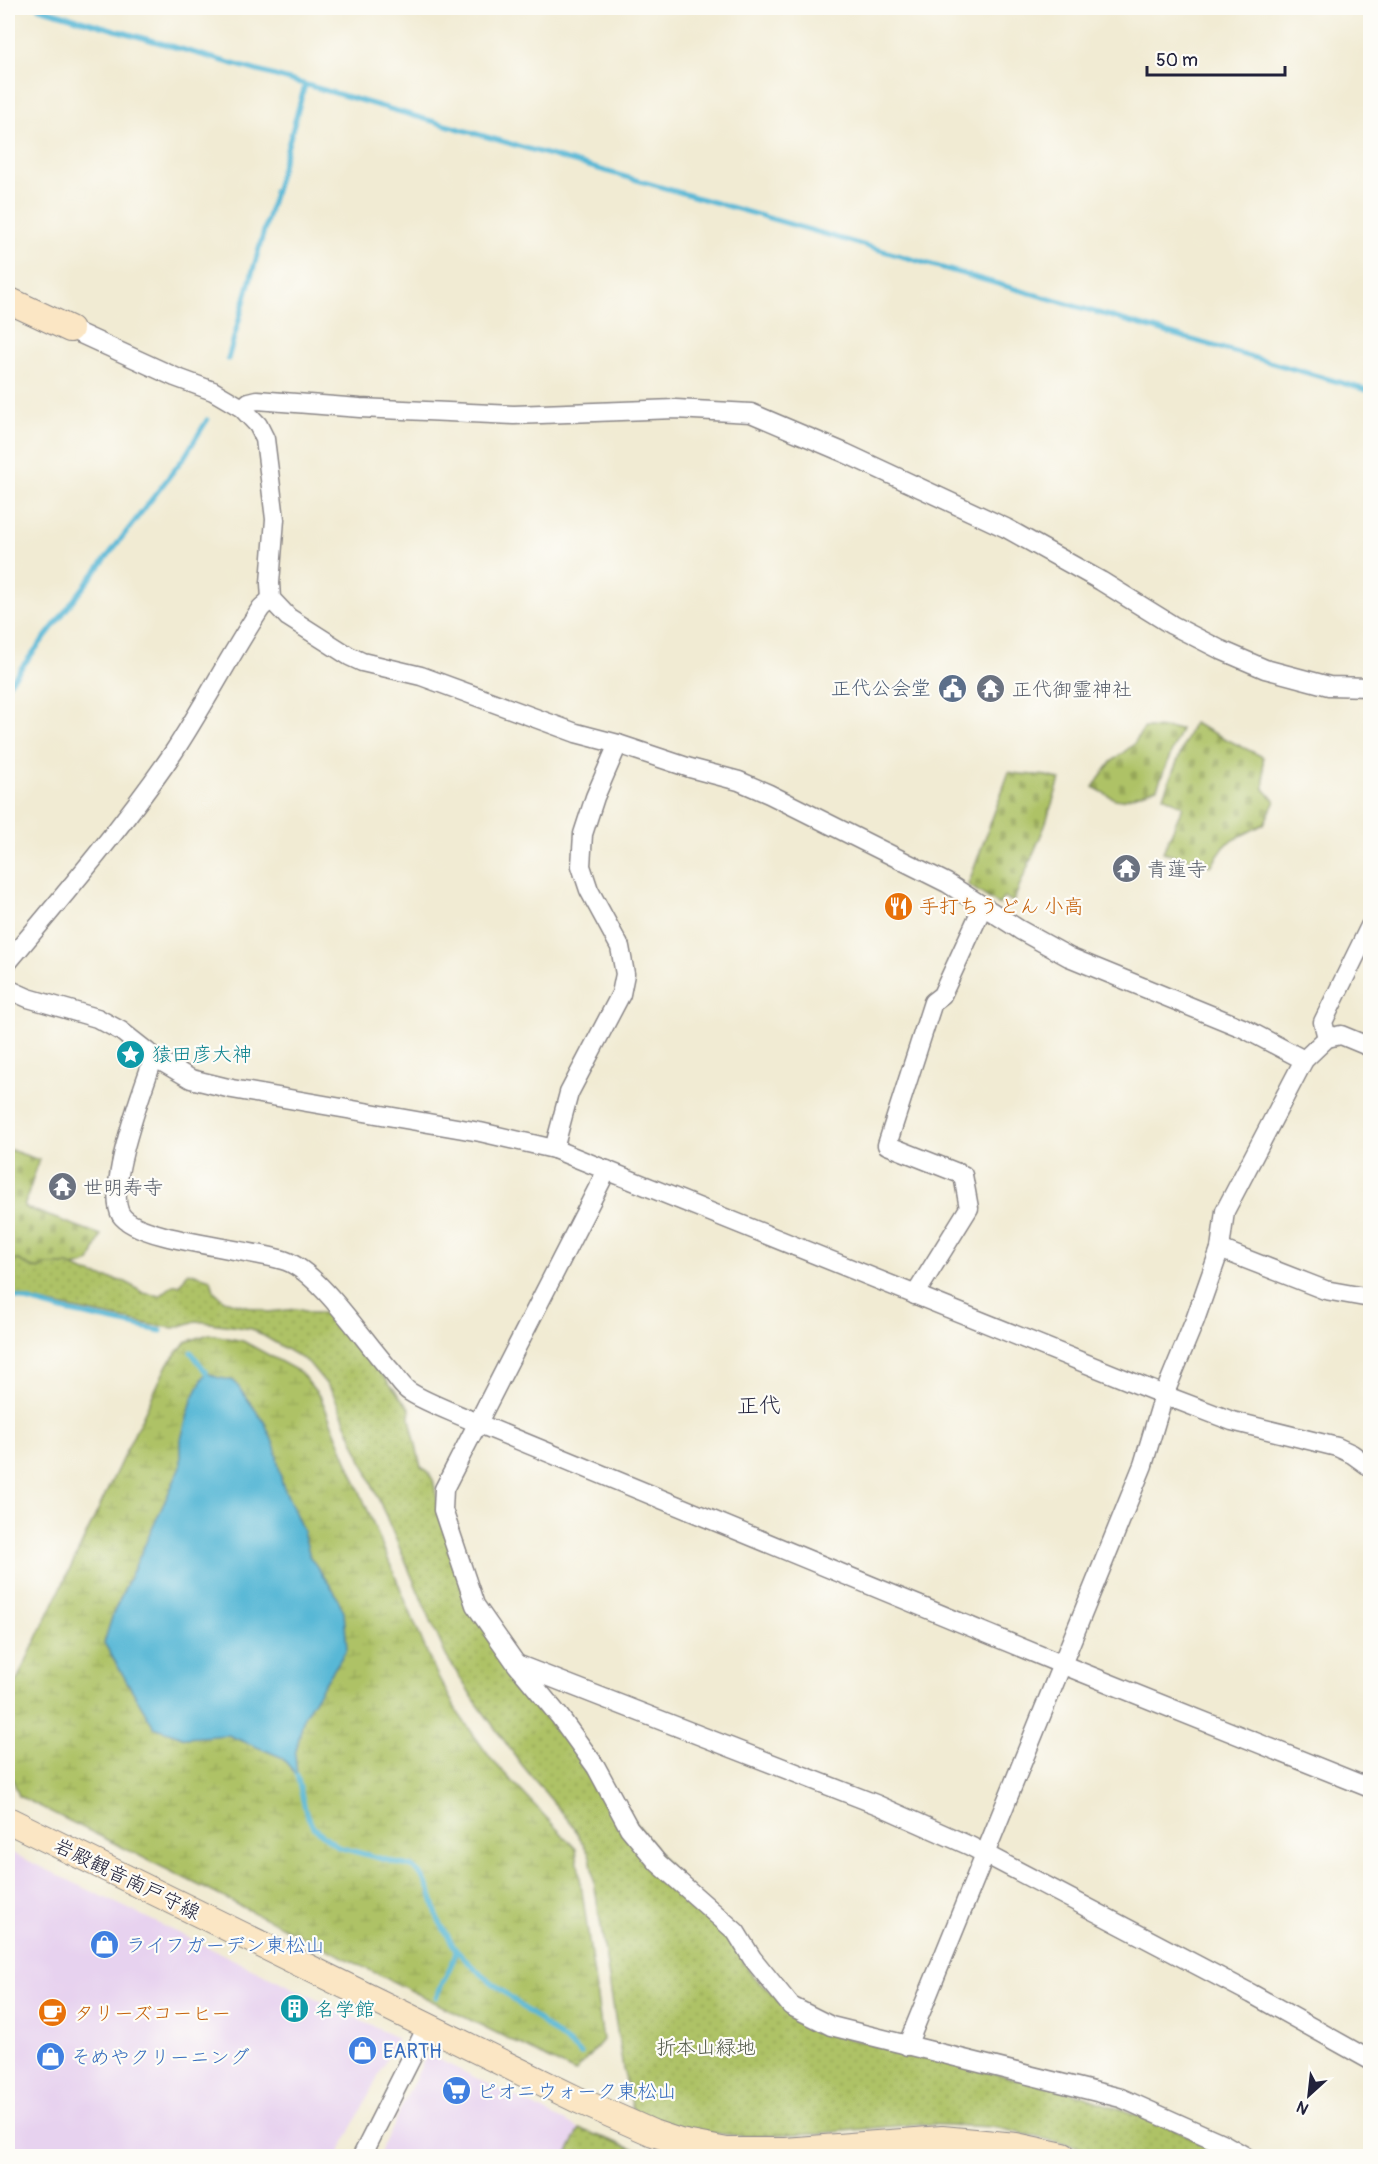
<svg xmlns="http://www.w3.org/2000/svg" width="1378" height="2164" viewBox="0 0 1378 2164" font-family="Pangolin,'Klee One',sans-serif">
<style>
.built{fill:#e7d2ef}
.wetland{fill:url(#wetland-marsh);stroke:#687250;stroke-width:1.5}
.cemetery{fill:url(#cemetery-stones);stroke:#687250;stroke-width:1.5}
.park{fill:url(#park-dots);stroke:#687250;stroke-width:1.5}
.water{fill:#58b8d6;stroke:#3d6d88;stroke-width:1.5}
.lines{fill:none;stroke-linecap:round;stroke-linejoin:round}
.stream{stroke:#58b8d6;stroke-width:5}
.street-casing{stroke:#8a8687;stroke-width:21}
.secondary-casing{stroke:#8a8687;stroke-width:28}
.street{stroke:#fff;stroke-width:18}
.secondary{stroke:#fbe6c4;stroke-width:26}
.labels{text-anchor:middle;dominant-baseline:central;stroke-width:4.5;stroke-linejoin:round;paint-order:stroke}
.service-label{font-size:20px;fill:#4e5e75;stroke:#fdfcf7;text-anchor:end}
.worship-label{font-size:20px;fill:#5b616d;stroke:#fdfcf7;text-anchor:start}
.food-label{font-size:20px;fill:#c56008;stroke:#fdfcf7;text-anchor:start}
.culture-label{font-size:20px;fill:#0d838f;stroke:#fdfcf7;text-anchor:start}
.street-label{font-size:20px;fill:#22223b;stroke:#fdfcf7}
.shop-label{font-size:20px;fill:#366cbe;stroke:#fdfcf7;text-anchor:start}
.park-label{font-size:20px;fill:#535a4a;stroke:#fdfcf7}
.quarter-label{font-size:22px;fill:#22223b;stroke:#fdfcf7}
</style>
<defs>
<pattern id="wetland-marsh" width="20" height="14" patternUnits="userSpaceOnUse" patternTransform="scale(1.5)"><rect width="20" height="14" fill="#aec266"/><path d="M1 5h8M5 5V1M11 12h8M15 12V8" fill="none" stroke="#95a659"/></pattern>
<pattern id="cemetery-stones" width="16" height="16" patternUnits="userSpaceOnUse" patternTransform="scale(1.5)"><rect width="16" height="16" fill="#aec266"/><path d="M2 7V4a2 2 0 0 1 4 0v3zM10 15v-3a2 2 0 0 1 4 0v3z" fill="#95a659"/></pattern>
<pattern id="park-dots" width="8" height="8" patternUnits="userSpaceOnUse" patternTransform="scale(1.5)"><rect width="8" height="8" fill="#aec266"/><path d="M2 2h.1M6 6h.1" fill="none" stroke="#95a659" stroke-width="1.8" stroke-linecap="round"/></pattern>
</defs>
<rect width="100%" height="100%" fill="#fdfcf7"/>
<filter id="ink" filterUnits="userSpaceOnUse"><feTurbulence type="fractalNoise" baseFrequency=".0167" numOctaves="2"/><feDisplacementMap in="SourceGraphic" scale="12" xChannelSelector="R" yChannelSelector="G"/><feConvolveMatrix kernelMatrix="1 2 1 2 8 2 1 2 1" color-interpolation-filters="sRGB"/></filter>
<filter id="wash" filterUnits="userSpaceOnUse"><feTurbulence type="fractalNoise" baseFrequency=".008" numOctaves="4" result="noise"/><feDisplacementMap in="SourceGraphic" scale="24" xChannelSelector="R" yChannelSelector="G"/><feGaussianBlur stdDeviation="1.35" result="paint"/><feColorMatrix in="noise" values="0 0 0 0 0 0 0 0 0 0 0 0 0 0 0 0 0 1.4 0 .05"/><feComposite in="paint" operator="in"/></filter>
<g filter="url(#wash)">
<rect width="100%" height="100%" fill="#f1ebd3"/>
<!-- built -->
<g class="built">
<polygon points="8,1851 397,2038 338,2156 8,2156"/>
<polygon points="427,2054 580,2129 567,2154 571,2156 378,2156"/>
</g>
<!-- wetland -->
<polygon class="wetland" points="209,1334 243,1341 300,1372 321,1398 433,1667 458,1713 491,1759 576,1849 603,2040 575,2072 19,1796 8,1767 8,1699 168,1363 186,1342"/>
<!-- cemetery -->
<g class="cemetery">
<polygon points="1193,723 1263,757 1264,789 1275,801 1264,824 1227,843 1211,866 1163,852 1183,806 1163,796"/>
<polygon points="1144,728 1181,729 1157,788 1122,800 1115,799 1093,787 1111,762 1133,745"/>
<path d="M1009,772C1027,777 1043,772 1060,780L1044,828L1013,902L1004,897L999,905L968,885Z"/>
<path d="M8,1149L39,1160L24,1207L101,1235L90,1262C66,1272 31,1272 8,1260Z"/>
</g>
<!-- park -->
<g class="park">
<polygon points="8,1259 19,1260 30,1267 39,1269 45,1265 68,1265 94,1275 126,1282 143,1293 160,1296 173,1285 180,1285 188,1272 211,1279 214,1291 224,1300 268,1312 297,1309 312,1313 333,1313 410,1409 410,1419 421,1467 428,1471 433,1480 438,1503 470,1606 705,1913 733,1944 753,1977 773,1994 794,2019 824,2033 1064,2090 1164,2124 1229,2156 1114,2156 995,2127 919,2124 822,2133 741,2136 685,2130 644,2119 633,2109 623,2069 590,1856 573,1826 522,1765 475,1701 446,1656 332,1391 308,1362 252,1329 196,1321 174,1328 152,1325 40,1302 8,1293"/>
<polygon points="580,2129 641,2151 666,2156 571,2156 567,2154"/>
</g>
<!-- water -->
<polygon class="water" points="206,1372 216,1377 234,1381 265,1423 275,1447 282,1483 303,1531 310,1557 334,1591 344,1612 347,1649 304,1716 295,1755 297,1775 281,1757 228,1735 185,1738 154,1727 104,1643 113,1614 181,1466 181,1439 192,1400"/>
<g class="lines">
<!-- stream -->
<g class="stream">
<polyline points="39,8 1370,391"/>
<polyline points="228,359 305,85"/>
<polyline points="8,685 185,456 207,420"/>
<polyline points="8,1295 66,1311 161,1331"/>
<polyline points="191,1352 206,1372"/>
<polyline points="297,1775 306,1813 313,1827 338,1847 412,1867 423,1877 430,1890 438,1919 456,1950 474,1968 581,2054"/>
<polyline points="436,1997 454,1959 456,1950"/>
</g>
</g>
</g>
<g filter="url(#ink)">
<g class="lines">
<defs>
<g id="street">
<polyline points="70,329 175,377 213,391 242,408 258,425 265,439 275,519 270,583 271,599 288,617 349,656 362,662 421,676 576,733 618,744 690,768 739,781 769,794 947,883 1020,930 1069,957 1245,1029 1304,1060"/>
<polyline points="242,408 249,402 257,400 360,408 514,415 675,409 751,413 845,453 1006,528 1101,581 1172,625 1221,650 1265,669 1329,686 1370,687"/>
<path d="M8,962C65,894 123,826 173,753C204,706 230,655 261,608L271,599"/>
<polyline points="8,989 28,998 97,1018 121,1031 154,1057 191,1079 232,1089 480,1132 554,1149 1164,1395 1232,1421 1337,1447 1352,1454 1370,1467"/>
<polyline points="1327,1038 1323,1022 1370,926"/>
<path d="M154,1057C144,1085 105,1189 121,1215C138,1241 252,1249 286,1261C321,1274 365,1343 392,1372C398,1379 403,1388 410,1392C427,1403 458,1414 477,1423L1061,1664L1370,1788"/>
<polyline points="554,1149 569,1093 621,994 625,974 620,947 589,890 581,866 583,834 595,797 618,744"/>
<polyline points="607,1170 444,1489 443,1510 475,1605 517,1665 560,1717 596,1767 629,1828 658,1863 736,1932 752,1958 791,2006 831,2026 1121,2098 1224,2144 1245,2156"/>
<polyline points="1220,1249 1325,1290 1370,1298"/>
<polyline points="915,1295 969,1208 963,1175 887,1145 933,1002 942,995 983,906"/>
<polyline points="519,1665 878,1805 970,1846 1252,1994 1370,2060"/>
<polyline points="907,2046 1143,1465 1164,1395 1195,1320 1220,1249 1225,1211 1304,1060 1327,1038 1341,1035 1370,1047"/>
<polyline points="362,2156 427,2027"/>
</g>
<g id="secondary">
<polyline points="8,300 70,329"/>
<polyline points="8,1820 576,2099 653,2133 680,2142 727,2151 785,2151 942,2139 1016,2146 1063,2156"/>
</g>
</defs>
<!-- street casing -->
<use href="#street" class="street-casing"/>
<!-- secondary casing -->
<use href="#secondary" class="secondary-casing"/>
<!-- street -->
<use href="#street" class="street"/>
<!-- secondary -->
<use href="#secondary" class="secondary"/>
</g>
</g>
<!-- icons -->
<defs>
<symbol id="civic-disc" viewBox="-11 -11 22 22"><circle r="9.5" fill="#5c6f8a" stroke="#fdfcf7"/><path d="M-.6-6.5H3V-4.5H.6V-3L4-1V1h2V6H-6V1h2V-1L-.6-3ZM-1.2 2.5V6h2.4V2.5Z" fill="#fff"/></symbol>
<symbol id="temple-disc" viewBox="-11 -11 22 22"><circle r="9.5" fill="#6b7280" stroke="#fdfcf7"/><path d="M0-6L5-2H3V0L6.5 2.5H4V6H1.5V3h-3V6H-4V2.5H-6.5L-3 0V-2H-5Z" fill="#fff"/></symbol>
<symbol id="restaurant-disc" viewBox="-11 -11 22 22"><circle r="9.5" fill="#e8710a" stroke="#fdfcf7"/><path d="M-5-6h1v4h1v-4h1v4h1v-4h1v5L-1.5 .5V6h-2V.5L-5-1ZM5-6V6H3V1.5H1.5Q1.5-4 5-6Z" fill="#fff"/></symbol>
<symbol id="sight-disc" viewBox="-11 -11 22 22"><circle r="9.5" fill="#0f9aa8" stroke="#fdfcf7"/><path d="M0-6L1.8-2.2L6-1.7L2.9 1.2L3.7 5.4L0 3.3L-3.7 5.4L-2.9 1.2L-6-1.7L-1.8-2.2Z" fill="#fff"/></symbol>
<symbol id="shop-disc" viewBox="-11 -11 22 22"><circle r="9.5" fill="#3f7fe0" stroke="#fdfcf7"/><path d="M-5-2.5h2.3a2.7 3.5 0 0 1 5.4 0H5L5.5 6h-11ZM-1.5-2.5h3a1.5 2.3 0 0 0-3 0Z" fill="#fff"/></symbol>
<symbol id="building-disc" viewBox="-11 -11 22 22"><circle r="9.5" fill="#0f9aa8" stroke="#fdfcf7"/><path d="M-4-6H4V6H1V3H-1V6H-4ZM-2.5-4.3h1.7v1.8h-1.7ZM.8-4.3h1.7v1.8H.8ZM-2.5-1h1.7V.8h-1.7ZM.8-1h1.7V.8H.8Z" fill="#fff"/></symbol>
<symbol id="cafe-disc" viewBox="-11 -11 22 22"><circle r="9.5" fill="#e8710a" stroke="#fdfcf7"/><path d="M-5.5-4.5H6V0H3Q3 3.5 0 3.5H-2.5Q-5.5 3.5-5.5 0ZM3-3.2v2h1.7v-2ZM-6 4.5H4V6H-6Z" fill="#fff"/></symbol>
<symbol id="supermarket-disc" viewBox="-11 -11 22 22"><circle r="9.5" fill="#3f7fe0" stroke="#fdfcf7"/><path d="M-6-5.5h2.5l.6 2H6L4.5 2H-2.5L-4.4-4H-6ZM-1.5 3.2a1.3 1.3 0 1 0 .1 0ZM3 3.2a1.3 1.3 0 1 0 .1 0Z" fill="#fff"/></symbol>
</defs>
<g fill-rule="evenodd">
<use href="#civic-disc" x="936" y="672" width="33" height="33"/>
<use href="#temple-disc" x="974" y="672" width="33" height="33"/>
<use href="#temple-disc" x="1110" y="852" width="33" height="33"/>
<use href="#restaurant-disc" x="882" y="890" width="33" height="33"/>
<use href="#sight-disc" x="114" y="1038" width="33" height="33"/>
<use href="#temple-disc" x="46" y="1170" width="33" height="33"/>
<use href="#shop-disc" x="88" y="1928" width="33" height="33"/>
<use href="#building-disc" x="278" y="1992" width="33" height="33"/>
<use href="#cafe-disc" x="36" y="1996" width="33" height="33"/>
<use href="#shop-disc" x="346" y="2034" width="33" height="33"/>
<use href="#shop-disc" x="34" y="2040" width="33" height="33"/>
<use href="#supermarket-disc" x="440" y="2074" width="33" height="33"/>
</g>
<g class="labels">
<!-- service labels -->
<g class="service-label">
<text x="931" y="688">正代公会堂</text>
</g>
<!-- worship labels -->
<g class="worship-label">
<text x="1012" y="689">正代御霊神社</text>
<text x="1147" y="869">青蓮寺</text>
<text x="83" y="1187">世明寿寺</text>
</g>
<!-- food labels -->
<g class="food-label">
<text x="919" y="906">手打ちうどん 小高</text>
<text x="74" y="2013">タリーズコーヒー</text>
</g>
<!-- culture labels -->
<g class="culture-label">
<text x="152" y="1054">猿田彦大神</text>
<text x="315" y="2009">名学館</text>
</g>
<!-- street labels -->
<g class="street-label">
<text transform="translate(127 1879) rotate(26)">岩殿観音南戸守線</text>
</g>
<!-- shop labels -->
<g class="shop-label">
<text x="126" y="1945">ライフガーデン東松山</text>
<text x="383" y="2051">EARTH</text>
<text x="71" y="2057">そめやクリーニング</text>
<text x="477" y="2091">ピオニウォーク東松山</text>
</g>
<!-- park labels -->
<g class="park-label">
<text x="706" y="2047">折本山緑地</text>
</g>
<!-- quarter labels -->
<g class="quarter-label">
<text x="759" y="1406">正代</text>
</g>
</g>
<!-- margin -->
<rect width="1378" height="2164" fill="none" stroke="#fdfcf7" stroke-width="30"/>
<!-- north arrow -->
<g transform="translate(1309 2095) rotate(207)" stroke="#fdfcf7" stroke-width="4.5" paint-order="stroke">
<path d="M0-4.5L10 22L0 15L-10 22Z" fill="#22223b"/>
<text y="-9" font-size="16" font-weight="bold" text-anchor="middle" fill="#22223b">N</text>
</g>
<!-- scale -->
<path d="M1147 66v9h138v-9" fill="none" stroke="#22223b" stroke-width="3"/>
<text x="1156" y="66" font-size="18" fill="#22223b" stroke="#fdfcf7" stroke-width="4.5" paint-order="stroke">50 m</text>
</svg>
